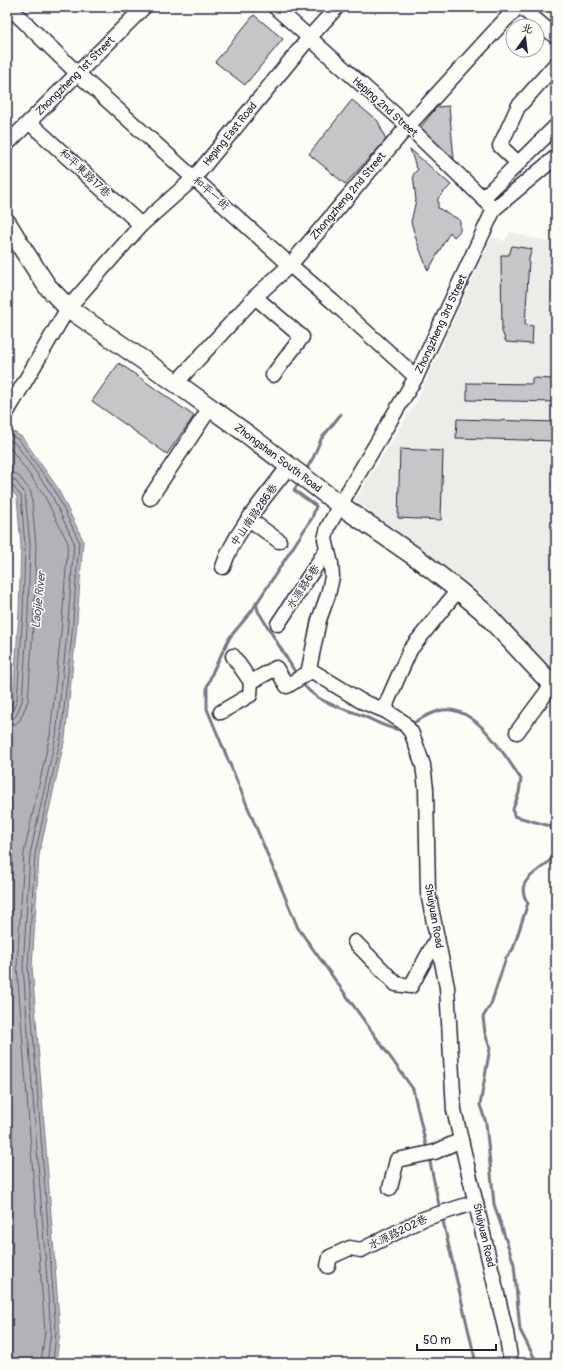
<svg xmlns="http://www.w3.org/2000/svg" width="563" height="1370" viewBox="0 0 563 1370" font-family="Pangolin,'LXGW WenKai TC',sans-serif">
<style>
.built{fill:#ecece9}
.water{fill:#b2b2b7;stroke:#787885}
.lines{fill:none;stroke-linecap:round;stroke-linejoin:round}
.shore{stroke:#5c5c6d;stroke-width:1}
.stream{stroke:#787885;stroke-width:3}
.building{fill:#c6c6c8;stroke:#22223b}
.minor-casing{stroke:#22223b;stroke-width:17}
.major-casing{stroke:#22223b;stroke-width:21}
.minor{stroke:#fdfcf7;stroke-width:14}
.major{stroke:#fdfcf7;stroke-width:18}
.labels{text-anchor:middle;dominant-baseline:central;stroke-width:3;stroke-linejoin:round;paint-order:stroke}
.street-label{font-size:11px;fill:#22223b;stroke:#fdfcf7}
.water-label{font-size:12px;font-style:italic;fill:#545466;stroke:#fdfcf7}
</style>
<rect width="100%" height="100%" fill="#fdfcf7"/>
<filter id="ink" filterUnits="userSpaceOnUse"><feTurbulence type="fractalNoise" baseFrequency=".025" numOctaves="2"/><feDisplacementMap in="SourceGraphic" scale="8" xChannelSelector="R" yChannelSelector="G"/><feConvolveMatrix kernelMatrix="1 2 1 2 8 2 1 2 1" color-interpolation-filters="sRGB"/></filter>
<g filter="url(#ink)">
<!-- built -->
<polygon class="built" points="510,232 556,244 556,676 483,595 355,500 415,404 492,237 505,241"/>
<!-- water -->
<polygon class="water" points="7,428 22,437 57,487 83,540 76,634 65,738 39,855 32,967 60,1332 56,1363 7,1363 7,715 13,700 19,613 21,546 17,497 7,485"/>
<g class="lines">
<!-- shore -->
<g class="shore">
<polyline points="7,433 19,440 54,489 79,541 72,634 61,737 35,854 28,967 56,1332 53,1363"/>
<polyline points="7,439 16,444 50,492 74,542 67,634 56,736 30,854 23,967 51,1332 47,1363"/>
<polyline points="7,446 11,449 44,495 68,543 61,633 50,735 24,853 17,967 45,1331 41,1363"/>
<polyline points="7,472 13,473 19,476 31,492 36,545 34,613 28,701 20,720 14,725 7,726"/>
<polyline points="7,478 15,480 25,494 30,545 28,613 22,701 16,716 12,719 7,720"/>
<polyline points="7,483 11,484 21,496 25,546 23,613 17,700 12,713 7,715"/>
</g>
<!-- stream -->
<g class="stream">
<polyline points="307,468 313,458 321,439 341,414"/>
<polyline points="298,484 294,490 316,506 312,518 251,612 230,637 213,671 207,687 207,709 298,928 413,1089 426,1145"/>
<polyline points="256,602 258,611 297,675"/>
<path d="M301,681C314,702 340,707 361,715C376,721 385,728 401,730"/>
<path d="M415,722C424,717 433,711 443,710C477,706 505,756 521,779L519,793L513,809L514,816L550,826L555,838L556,844"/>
<polyline points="430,1162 439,1205"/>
<polyline points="443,1221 476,1363"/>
<path d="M535,1363V1359L520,1330L514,1264L494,1204L486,1123L480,1105L490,1048L485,1033L483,1017L491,1004L506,958L513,949L528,903C510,877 547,871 556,853"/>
</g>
</g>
<!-- building -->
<g class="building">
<polygon points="254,15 283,39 245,85 215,62"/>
<polygon points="352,100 378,121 386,140 345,184 309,154"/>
<polygon points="449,106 454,159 419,129 437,107"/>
<polygon points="410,149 451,185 438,198 438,208 460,220 460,231 454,237 450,232 428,271 417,242 411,222 416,200 413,175 418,169 416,167"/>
<polygon points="512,246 532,249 529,259 525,325 533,326 532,344 506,342 502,331 501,255 509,255"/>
<polygon points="119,363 194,416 167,454 92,401"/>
<polygon points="532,378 554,379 554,385 556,385 556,402 467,400 467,383 532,384"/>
<polygon points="457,419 556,422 556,441 456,438"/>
<polygon points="400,449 443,451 441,520 398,518"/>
</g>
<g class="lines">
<defs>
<g id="minor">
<polyline points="275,7 408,126 494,209"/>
<polyline points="521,7 556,37"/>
<polyline points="7,8 11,9 77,73 290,265 332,301 416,377"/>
<polyline points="29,122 141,225"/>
<polyline points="7,144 144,7"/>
<polyline points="518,163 500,146 518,107 556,64"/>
<polyline points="483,198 556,126"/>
<polyline points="255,297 302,337 273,375"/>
<polyline points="176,383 255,297 290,265 408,126 504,21 518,7"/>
<polyline points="7,412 68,308 141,225 194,178 309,38 337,7"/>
<polyline points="150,498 210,408"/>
<polyline points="249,519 279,541"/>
<path d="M223,567C234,532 267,495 289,466"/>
<polyline points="278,624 327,549"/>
<polyline points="233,656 251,682"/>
<polyline points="386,711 387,702 410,650 458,590"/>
<polyline points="221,712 250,695 251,682 276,668 287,686 311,671"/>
<polyline points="517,732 552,685"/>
<polyline points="355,942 396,984 411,986 437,938"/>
<polyline points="390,1188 397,1160 435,1152 461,1140"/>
<polyline points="328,1266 330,1257 350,1248 361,1250 423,1219 476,1202"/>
<polyline points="511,1363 506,1332 454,1110 447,987 428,893 426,789 423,765 415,742 411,732 403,722 386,711 361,701 309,669 319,620 328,595 332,577 331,564 325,539 328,527 340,505 416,377 494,209 556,157"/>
</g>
<polyline id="major" points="7,223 24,251 47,286 68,308 176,383 247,434 340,505 417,558 458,590 484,612 556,689"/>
</defs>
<!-- minor casing -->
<use href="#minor" class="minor-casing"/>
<!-- major casing -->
<use href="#major" class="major-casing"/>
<!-- minor -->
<use href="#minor" class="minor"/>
<!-- major -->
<use href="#major" class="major"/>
</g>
</g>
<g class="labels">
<!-- street labels -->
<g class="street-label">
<text transform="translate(75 76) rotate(-45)">Zhongzheng 1st Street</text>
<text transform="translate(385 107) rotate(42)">Heping 2nd Street</text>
<text transform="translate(230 134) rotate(-51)">Heping East Road</text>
<text transform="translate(85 173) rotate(43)">和平東路17巷</text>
<text transform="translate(211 193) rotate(42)">和平一街</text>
<text transform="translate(348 196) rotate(-50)">Zhongzheng 2nd Street</text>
<text transform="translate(441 324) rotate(-65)">Zhongzheng 3rd Street</text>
<text transform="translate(278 458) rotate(37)">Zhongshan South Road</text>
<text transform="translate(254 515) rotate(-55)">中山南路286巷</text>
<text transform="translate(303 587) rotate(-57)">水源路6巷</text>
<text transform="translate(434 916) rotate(80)">Shuiyuan Road</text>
<text transform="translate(398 1232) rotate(-26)">水源路202巷</text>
<text transform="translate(484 1235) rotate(77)">Shuiyuan Road</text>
</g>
<!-- water labels -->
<g class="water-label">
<text transform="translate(39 600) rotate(-84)">Laojie River</text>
</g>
</g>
<!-- margin -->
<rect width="563" height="1370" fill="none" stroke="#fdfcf7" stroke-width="24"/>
<rect x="12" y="12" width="539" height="1346" fill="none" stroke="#22223b" stroke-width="1.5" filter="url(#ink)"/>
<!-- north arrow -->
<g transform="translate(525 38) rotate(14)"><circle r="19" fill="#fdfcf7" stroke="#a5a5ac"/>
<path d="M0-3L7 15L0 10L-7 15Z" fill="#22223b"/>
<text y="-6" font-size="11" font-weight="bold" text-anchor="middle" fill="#22223b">北</text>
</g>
<!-- scale -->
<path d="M417 1344v6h79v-6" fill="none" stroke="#22223b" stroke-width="2"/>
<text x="423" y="1344" font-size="12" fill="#22223b" stroke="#fdfcf7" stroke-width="3" paint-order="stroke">50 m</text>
</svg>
